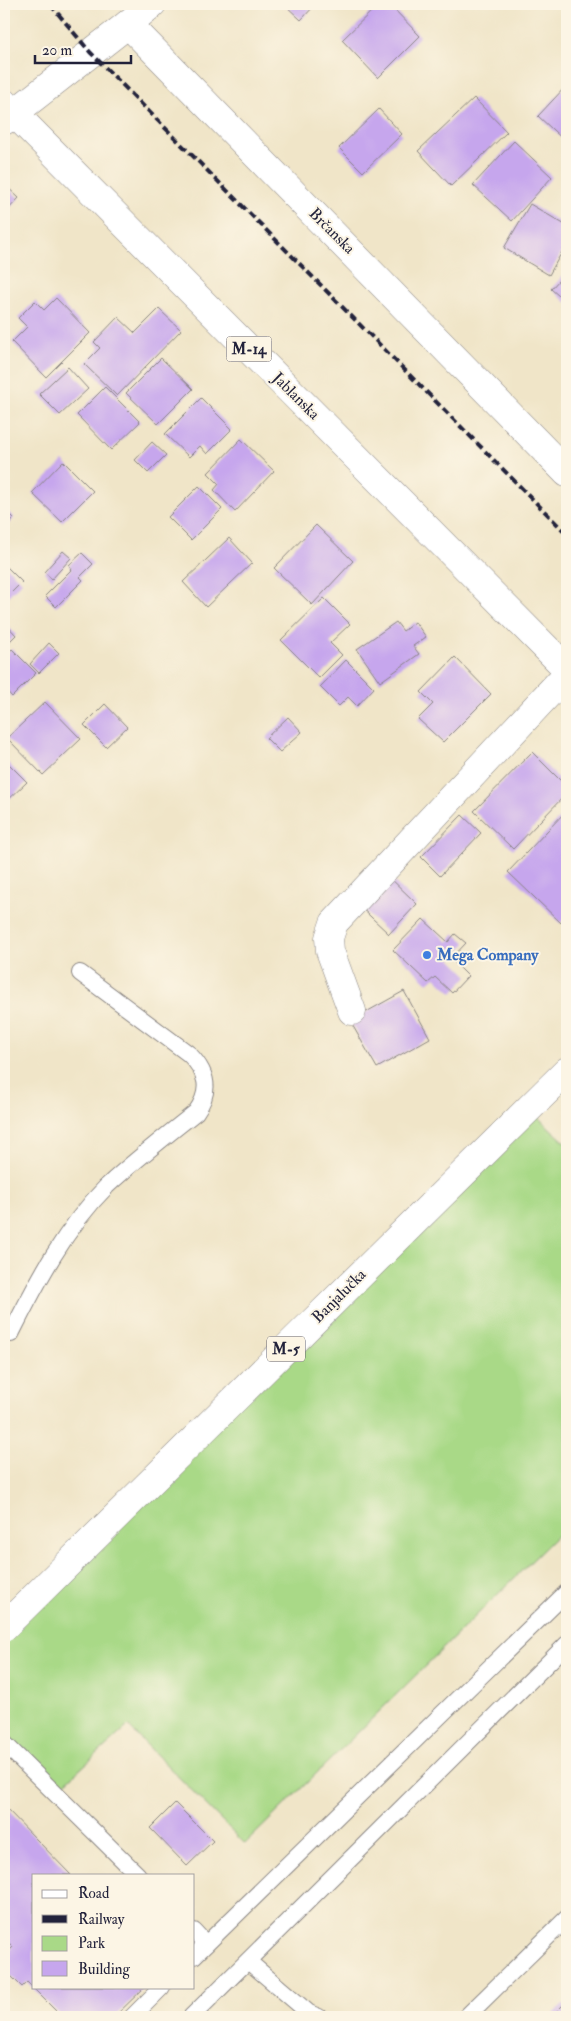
<svg xmlns="http://www.w3.org/2000/svg" width="571" height="2021" viewBox="0 0 571 2021" font-family="'IM FELL Double Pica',serif">
<style>
.green{fill:#a9d987;stroke:#667e61}
.building{fill:#c6a6ed}
.lines{fill:none;stroke-linecap:round;stroke-linejoin:round}
.lane-casing{stroke:#898482;stroke-width:18}
.street-casing{stroke:#898482;stroke-width:29}
.primary-casing{stroke:#898482;stroke-width:29}
.lane{stroke:#fff;stroke-width:16}
.street{stroke:#fff;stroke-width:28}
.primary{stroke:#fff;stroke-width:28}
.rail{stroke:#22223b;stroke-width:4;stroke-dasharray:8 4;stroke-linecap:butt}
.shop-dot{fill:#3f7fe0;stroke:#fcf5e5;stroke-width:2}
.labels{text-anchor:middle;dominant-baseline:central;stroke-width:4;stroke-linejoin:round;paint-order:stroke}
.shield{fill:#fcf5e5;stroke:#63616e;stroke-width:1}
.shield-label{font-size:15px;font-weight:bold;fill:#22223b}
.street-label{font-size:16px;fill:#22223b;stroke:#fcf5e5}
.shop-label{font-size:16px;font-weight:bold;fill:#366cbe;stroke:#fcf5e5;text-anchor:start}
</style>
<rect width="100%" height="100%" fill="#fcf5e5"/>
<filter id="ink" filterUnits="userSpaceOnUse"><feTurbulence type="fractalNoise" baseFrequency=".02" numOctaves="2"/><feDisplacementMap in="SourceGraphic" scale="10" xChannelSelector="R" yChannelSelector="G"/><feConvolveMatrix kernelMatrix="1 2 1 2 8 2 1 2 1" color-interpolation-filters="sRGB"/></filter>
<filter id="wash" filterUnits="userSpaceOnUse"><feTurbulence type="fractalNoise" baseFrequency=".0096" numOctaves="4" result="noise"/><feDisplacementMap in="SourceGraphic" scale="20" xChannelSelector="R" yChannelSelector="G"/><feGaussianBlur stdDeviation="1.12" result="paint"/><feColorMatrix in="noise" values="0 0 0 0 0 0 0 0 0 0 0 0 0 0 0 0 0 1.4 0 .05"/><feComposite in="paint" operator="in"/></filter>
<g filter="url(#wash)">
<rect width="100%" height="100%" fill="#f0e5c8"/>
<!-- green -->
<polygon class="green" points="529,1109 567,1144 567,1526 245,1844 128,1726 55,1792 4,1743 4,1627"/>
<g id="blocks">
<!-- building -->
<g class="building">
<polygon points="284,4 316,4 301,20"/>
<polygon points="379,4 389,4 420,36 378,78 342,40"/>
<polygon points="567,85 567,143 538,116"/>
<polygon points="474,98 507,132 451,186 418,151"/>
<polygon points="379,109 402,134 363,172 339,148"/>
<polygon points="514,141 552,177 512,221 473,185"/>
<polygon points="4,184 19,198 4,214"/>
<polygon points="530,204 567,226 567,243 549,275 504,248"/>
<polygon points="567,271 567,303 551,289"/>
<polygon points="56,298 90,333 46,377 12,342 27,327 18,318 35,301 44,310"/>
<polygon points="159,309 181,330 117,396 84,364 100,348 94,342 118,317 135,333"/>
<polygon points="161,358 193,389 158,424 126,393"/>
<polygon points="68,367 88,389 60,415 39,394"/>
<polygon points="105,387 140,422 111,450 77,415"/>
<polygon points="201,398 232,429 207,454 200,446 189,457 165,434"/>
<polygon points="241,439 274,471 235,512 214,490 219,484 208,473"/>
<polygon points="152,442 166,455 148,473 135,460"/>
<polygon points="63,461 93,491 62,522 32,493"/>
<polygon points="199,486 222,509 191,540 168,517"/>
<polygon points="4,508 14,518 4,529"/>
<polygon points="316,525 353,561 312,605 274,568"/>
<polygon points="229,538 252,563 206,607 183,582"/>
<polygon points="63,551 71,558 52,579 44,572"/>
<polygon points="82,553 93,564 80,577 83,580 56,607 45,596 72,569 69,565"/>
<polygon points="4,564 22,582 4,600"/>
<polygon points="324,598 350,624 330,643 342,655 319,678 281,640"/>
<polygon points="4,622 16,635 4,647"/>
<polygon points="396,622 403,631 415,622 426,637 413,646 419,654 380,682 357,649"/>
<polygon points="49,643 59,653 39,673 30,664"/>
<polygon points="12,649 36,673 12,697 4,688 4,657"/>
<polygon points="455,657 491,694 443,742 418,719 433,704 421,692"/>
<polygon points="346,660 374,688 357,706 348,697 339,706 320,687"/>
<polygon points="45,702 81,739 43,775 7,738"/>
<polygon points="105,704 127,727 106,747 84,725"/>
<polygon points="288,717 302,732 280,752 266,738"/>
<polygon points="532,752 567,787 567,793 513,849 474,811"/>
<polygon points="8,763 27,782 4,804 4,767"/>
<polygon points="567,810 567,916 561,923 508,872"/>
<polygon points="462,815 481,833 440,876 421,857"/>
<polygon points="383,871 417,904 389,934 354,901"/>
<polygon points="423,919 448,942 455,934 466,943 451,959 468,976 452,993 435,977 428,983 393,950"/>
<polygon points="404,991 430,1038 377,1068 350,1021"/>
<polygon points="175,1803 213,1841 187,1866 150,1828"/>
<polygon points="4,1806 71,1875 34,1875 34,1987 145,1987 114,2017 62,2017 27,1982 22,1987 4,1969 4,1956 13,1947 4,1938"/>
<polygon points="567,2001 567,2017 551,2017"/>
</g>
</g>
</g>
<g filter="url(#ink)">
<use href="#blocks" fill-opacity="0" stroke="#898482" stroke-width="1"/>
<g class="lines">
<defs>
<g id="lane">
<path d="M11,1334C37,1282 65,1228 107,1186C135,1160 166,1136 196,1112C212,1090 207,1072 189,1054L80,973"/>
<polyline points="4,1743 138,1875"/>
<polyline points="194,1931 206,1944"/>
<polyline points="194,1956 567,1592"/>
<polyline points="248,1961 309,2013 319,2017"/>
<polyline points="132,2017 162,1987"/>
<polyline points="191,2017 567,1644"/>
<polyline points="466,2017 567,1918"/>
</g>
<g id="street">
<polyline points="128,24 152,4"/>
<polyline points="4,121 128,24 567,473"/>
<polyline points="352,1011 330,951 329,938 334,923 567,674"/>
</g>
<g id="primary">
<polyline points="4,103 567,669"/>
<polyline points="4,1627 567,1071"/>
</g>
</defs>
<!-- lane casing -->
<use href="#lane" class="lane-casing"/>
<!-- street casing -->
<use href="#street" class="street-casing"/>
<!-- primary casing -->
<use href="#primary" class="primary-casing"/>
<!-- lane -->
<use href="#lane" class="lane"/>
<!-- street -->
<use href="#street" class="street"/>
<!-- primary -->
<use href="#primary" class="primary"/>
<!-- rail -->
<polyline class="rail" points="50,4 90,52 567,534"/>
</g>
</g>
<!-- markers -->
<circle class="shop-dot" cx="427" cy="955" r="5"/>
<g class="labels">
<!-- shield labels -->
<g class="shield">
<rect x="226.5" y="336.5" width="45" height="25" rx="4"/>
<rect x="267" y="1336.5" width="38" height="25" rx="4"/>
</g>
<g class="shield-label">
<text x="249" y="349">M-14</text>
<text x="286" y="1349">M-5</text>
</g>
<!-- street labels -->
<g class="street-label">
<text transform="translate(332 231) rotate(45)">Brčanska</text>
<text transform="translate(296 396) rotate(45)">Jablanska</text>
<text transform="translate(339 1296) rotate(-45)">Banjalučka</text>
</g>
<!-- shop labels -->
<g class="shop-label">
<text x="437" y="955">Mega Company</text>
</g>
</g>
<!-- margin -->
<rect width="571" height="2021" fill="none" stroke="#fcf5e5" stroke-width="20"/>
<!-- legend -->
<rect x="32" y="1874" width="162" height="115" fill="#fcf5e5" stroke="#a5a1a1"/>
<rect x="42" y="1890" width="25" height="8" fill="#ffffff" stroke="#a5a1a1"/>
<text x="78" y="1898" font-size="15" fill="#22223b">Road</text>
<rect x="42" y="1915" width="25" height="8" fill="#22223b" stroke="#a5a1a1"/>
<text x="78" y="1924" font-size="15" fill="#22223b">Railway</text>
<rect x="42" y="1936" width="25" height="15" fill="#a9d987" stroke="#a5a1a1"/>
<text x="78" y="1948" font-size="15" fill="#22223b">Park</text>
<rect x="42" y="1961" width="25" height="15" fill="#c6a6ed" stroke="#a5a1a1"/>
<text x="78" y="1974" font-size="15" fill="#22223b">Building</text>
<!-- scale -->
<path d="M35 55v8h96v-8" fill="none" stroke="#22223b" stroke-width="2.5"/>
<text x="42" y="55" font-size="15" fill="#22223b" stroke="#fcf5e5" stroke-width="4" paint-order="stroke">20 m</text>
</svg>
